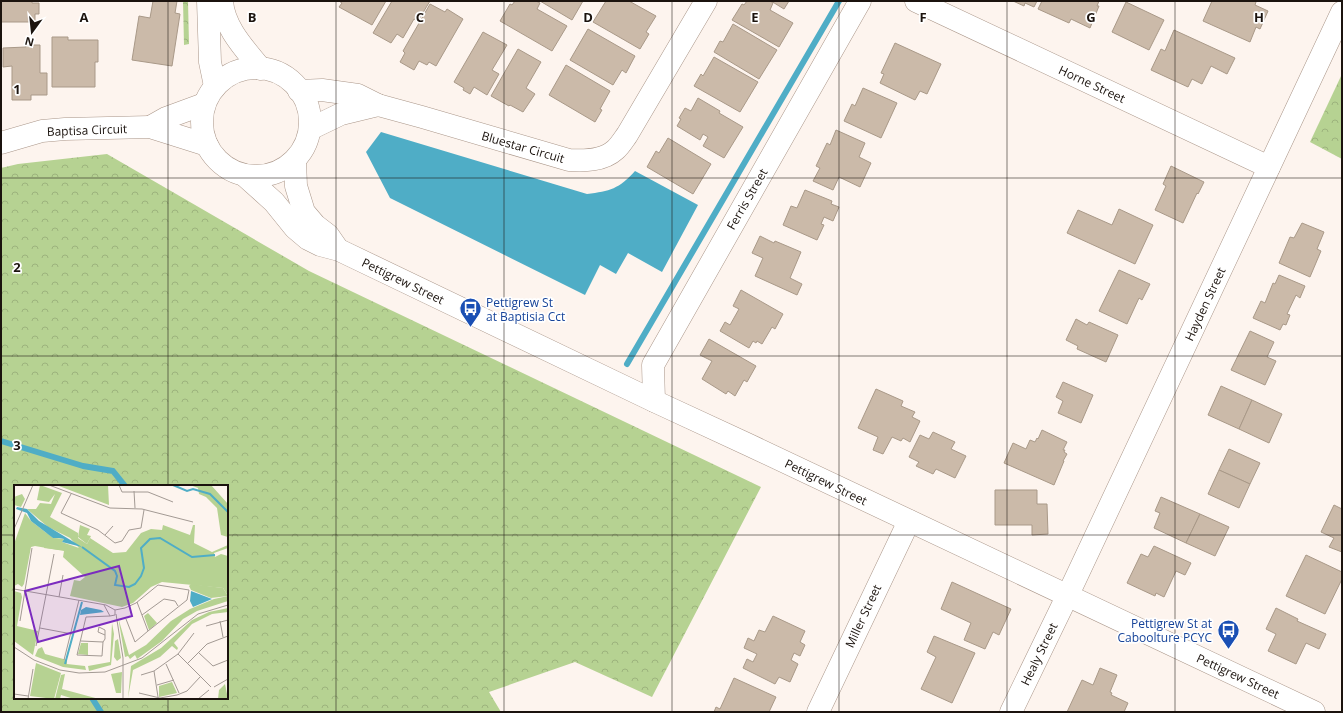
<svg xmlns="http://www.w3.org/2000/svg" width="1343" height="713" viewBox="0 0 1343 713" font-family="'Open Sans',sans-serif">
<style>
.forest{fill:url(#forest-crowns);fill-rule:evenodd}
.water{fill:#4fadc6}
.lines{fill:none;stroke-linecap:round;stroke-linejoin:round}
.stream{stroke:#4fadc6;stroke-width:6}
.building{fill:#cbbaa9;stroke:#a99988}
.street-casing{stroke:#aa9689;stroke-width:23}
.secondary-casing{stroke:#aa9689;stroke-width:23}
.street{stroke:#fff;stroke-width:22}
.secondary{stroke:#fff;stroke-width:22}
.grid{fill:none;stroke:#1b130e;stroke-width:1;stroke-opacity:0.55}
.labels{text-anchor:middle;dominant-baseline:central;stroke-width:3.5;stroke-linejoin:round;paint-order:stroke}
.street-label{font-size:12px;fill:#1b130e;stroke:#fff}
.transit-label{font-size:12px;fill:#164399;stroke:#fff;text-anchor:start}
.inset-river{fill:none;stroke:#4fadc6;stroke-width:2}
.inset-road{fill:none;stroke:#a39a94;stroke-width:1}
.view{fill:#7b2cbf;fill-opacity:0.15;stroke:#7b2cbf;stroke-width:2}
.inset-edge{fill:none;stroke:#1b130e;stroke-width:2}
.grid-label{font-size:13px;text-anchor:middle;font-weight:bold;fill:#1b130e;stroke:#fff;stroke-width:3.5;stroke-linejoin:round;paint-order:stroke}
</style>
<defs>
<pattern id="forest-crowns" width="20" height="18" patternUnits="userSpaceOnUse"><rect width="20" height="18" fill="#b6d292"/><path d="M2 6a3 3 0 1 1 6 0M12 15a3 3 0 1 1 6 0" fill="none" stroke="#9cb37d"/></pattern>
</defs>
<rect width="100%" height="100%" fill="#fdf4ee"/>
<!-- forest -->
<g class="forest">
<polygon points="183,1 188,1 189,44 184,45"/>
<polygon points="1342,74 1342,159 1310,142"/>
<path d="M107,154L309,271L761,487L652,697L575,662L489,692L501,712H1V168L18,164ZM15,486H227V698H15Z"/>
</g>
<!-- water -->
<path class="water" d="M381,132L587,194C610,191 619,189 635,171L698,205L662,272L628,253L616,274L600,265L585,295L390,198L366,152Z"/>
<g class="lines">
<!-- stream -->
<g class="stream">
<polyline points="627,364 839,1"/>
<polyline points="1,441 83,466 113,471 125,486"/>
<polyline points="92,698 101,712"/>
</g>
</g>
<!-- building -->
<g class="building">
<polygon points="1,1 32,1 32,3 39,3 39,14 35,14 35,22 1,22"/>
<polygon points="153,1 177,1 175,13 180,14 172,66 132,60 139,16 150,18"/>
<polygon points="339,1 386,1 372,25 339,7 342,3"/>
<polygon points="392,1 430,1 418,21 414,19 403,38 397,34 391,43 373,33"/>
<polygon points="515,1 536,1 540,3 537,9 567,26 552,51 500,21 510,4 512,5"/>
<polygon points="540,1 583,1 572,20"/>
<polygon points="606,1 629,1 656,16 646,32 649,34 640,49 593,22"/>
<polygon points="747,1 770,1 773,3 770,10 793,23 779,47 732,20 742,4 744,5"/>
<polygon points="771,1 789,1 784,9"/>
<polygon points="1013,1 1037,1 1034,7 1025,3 1024,6"/>
<polygon points="1042,1 1099,1 1097,6 1099,6 1090,28 1071,19 1069,23 1038,9"/>
<polygon points="1212,1 1253,1 1256,2 1255,5 1268,11 1260,29 1256,27 1250,42 1203,21"/>
<polygon points="1126,2 1164,20 1149,50 1112,32"/>
<polygon points="430,4 445,12 447,9 463,19 436,66 429,62 427,65 419,61 414,70 400,62 405,53 403,51"/>
<polygon points="733,24 777,50 759,79 714,52 720,41 723,42"/>
<polygon points="588,29 635,56 626,73 622,70 613,85 570,60"/>
<polygon points="1174,30 1235,58 1227,74 1211,66 1202,84 1192,79 1188,87 1151,70 1161,49 1165,51"/>
<polygon points="483,32 507,45 492,70 499,74 487,95 474,87 470,94 463,90 464,88 454,82"/>
<polygon points="52,37 68,37 68,40 98,40 98,62 95,62 95,87 52,87"/>
<polygon points="895,43 941,64 927,94 920,91 915,100 880,83 884,74 881,73"/>
<polygon points="26,45 40,45 40,73 47,73 47,95 31,95 31,100 12,100 12,66 3,67 3,48 26,47"/>
<polygon points="518,49 541,62 526,88 535,94 523,112 510,105 509,106 491,96"/>
<polygon points="714,57 758,82 740,112 694,86 701,74 703,76"/>
<polygon points="566,65 610,91 600,109 602,110 595,122 549,95"/>
<polygon points="863,88 897,103 881,138 844,121 852,104 855,106"/>
<polygon points="698,98 720,111 719,113 743,127 724,158 703,146 708,137 703,134 700,140 677,126 681,119 679,118 685,108 691,111"/>
<polygon points="836,130 865,143 859,157 871,163 860,187 839,177 833,190 813,181 820,168 816,166 827,143 830,145"/>
<polygon points="668,138 711,164 693,194 647,167 656,151 659,153"/>
<polygon points="1171,166 1204,182 1198,194 1197,193 1183,223 1155,210 1166,186 1163,184"/>
<polygon points="805,190 832,201 831,204 839,207 833,221 824,217 821,224 824,225 817,240 783,225 791,206 797,208"/>
<polygon points="1119,209 1153,225 1135,264 1067,233 1078,210 1112,225"/>
<polygon points="1302,223 1324,232 1317,249 1321,251 1310,277 1279,263 1290,237 1294,238"/>
<polygon points="760,236 774,243 775,241 801,252 790,278 802,284 797,295 755,276 763,258 752,253"/>
<polygon points="1119,270 1150,284 1142,300 1139,298 1127,324 1099,311"/>
<polygon points="1279,275 1305,286 1300,298 1296,295 1287,314 1290,315 1286,325 1283,324 1280,330 1253,318 1261,301 1265,303 1273,283 1275,284"/>
<polygon points="741,290 783,314 775,329 772,327 762,344 757,341 756,343 753,341 749,348 720,331 725,322 730,325 739,309 733,306"/>
<polygon points="1076,319 1087,325 1089,322 1118,335 1106,362 1077,349 1078,346 1066,340"/>
<polygon points="1250,331 1274,342 1267,357 1276,361 1265,385 1231,370"/>
<polygon points="709,339 756,366 747,382 744,380 735,396 728,391 726,394 702,379 712,361 700,355"/>
<polygon points="1063,382 1093,395 1081,423 1058,413 1063,401 1056,397"/>
<polygon points="1221,386 1252,400 1239,429 1208,415"/>
<polygon points="876,389 903,401 901,406 915,412 912,417 920,421 910,442 903,438 901,441 892,437 883,454 873,450 878,437 858,428"/>
<polygon points="1252,400 1282,414 1269,443 1239,429"/>
<polygon points="1042,430 1067,442 1063,450 1065,450 1064,452 1067,454 1063,461 1064,461 1054,485 1004,463 1013,443 1026,449 1030,440 1035,442 1037,438 1038,439"/>
<polygon points="933,432 955,442 951,449 966,456 955,478 936,469 933,474 916,466 919,462 909,457 920,435 929,439"/>
<polygon points="1229,449 1260,463 1250,484 1219,470"/>
<polygon points="1219,470 1250,484 1239,508 1208,494"/>
<polygon points="995,490 1037,490 1037,504 1047,504 1048,534 1032,535 1032,525 995,525"/>
<polygon points="1161,497 1200,514 1186,543 1154,528 1160,513 1155,511"/>
<polygon points="1334,505 1342,509 1342,552 1329,547 1334,538 1321,532"/>
<polygon points="1200,514 1229,527 1215,556 1186,543"/>
<polygon points="1154,546 1191,563 1185,575 1176,571 1164,597 1156,593 1155,596 1127,583 1141,554 1148,557"/>
<polygon points="1306,555 1342,572 1342,579 1325,614 1286,596"/>
<polygon points="952,582 1011,609 999,635 993,632 985,649 964,640 971,623 941,609"/>
<polygon points="1276,608 1298,619 1297,621 1326,634 1319,649 1306,643 1296,664 1268,651 1276,634 1266,629"/>
<polygon points="773,616 805,631 800,642 805,645 800,656 794,653 791,660 798,664 790,682 779,677 775,684 743,668 747,659 753,662 757,654 744,648 748,638 754,641 759,630 765,632"/>
<polygon points="934,636 975,653 952,703 921,689 936,657 927,652"/>
<polygon points="1100,668 1117,675 1110,692 1112,693 1111,695 1128,703 1124,712 1067,712 1082,680 1093,685"/>
<polygon points="734,678 776,697 769,712 714,712 716,707 720,709"/>
</g>
<g class="lines">
<defs>
<g id="street">
<polyline points="916,1 1269,167"/>
<path d="M299,91L322,90L358,95L378,105L422,117L569,160C584,161 603,161 615,150C620,146 624,139 627,135L706,1"/>
<polyline points="150,127 166,118 204,104"/>
<polyline points="310,129 341,114 378,105"/>
<polyline points="1,143 42,131 65,129 150,127 207,145"/>
<polyline points="654,401 653,365 860,1"/>
<polyline points="818,712 909,521"/>
<polyline points="1011,712 1074,582 1342,12"/>
</g>
<g id="secondary">
<polyline points="208,1 210,62 215,86"/>
<path d="M222,1C224,28 245,49 261,69"/>
<circle cx="256" cy="122" r="54"/>
<polyline points="295,160 296,186 304,212 315,225 328,235 337,248"/>
<polyline points="244,175 274,202 295,228 308,239 320,245 339,250 654,401 749,445 1314,712"/>
</g>
</defs>
<!-- street casing -->
<use href="#street" class="street-casing"/>
<!-- secondary casing -->
<use href="#secondary" class="secondary-casing"/>
<!-- street -->
<use href="#street" class="street"/>
<!-- secondary -->
<use href="#secondary" class="secondary"/>
</g>
<!-- grid -->
<path class="grid" d="M168,1V486M336,1V712M504,1V712M672,1V712M839,1V712M1007,1V712M1175,1V712M1,178H1342M1,356H1342M1,535H15M227,535H1342M168,698V712"/>
<!-- icons -->
<defs>
<symbol id="bus-pin" viewBox="-11 -11 22 30"><path d="M0 17L-7.5 6A9.5 9.5 0 1 1 7.5 6Z" fill="#1a4fb4" stroke="#fff"/><path d="M-5-6H5V4H4V6H2V4H-2V6H-4V4H-5ZM-3.5-4V0h7V-4ZM-3.5 1.2v1.5H-2V1.2ZM2 1.2v1.5H3.5V1.2Z" fill="#fff"/></symbol>
</defs>
<g fill-rule="evenodd">
<use href="#bus-pin" x="458" y="296" width="25" height="34"/>
<use href="#bus-pin" x="1216" y="618" width="25" height="34"/>
</g>
<g class="labels">
<!-- street labels -->
<g class="street-label">
<text transform="translate(1092 84) rotate(25)">Horne Street</text>
<text transform="translate(87 130) rotate(-2)">Baptisa Circuit</text>
<text transform="translate(523 147) rotate(16)">Bluestar Circuit</text>
<text transform="translate(747 199) rotate(-60)">Ferris Street</text>
<text transform="translate(403 281) rotate(26)">Pettigrew Street</text>
<text transform="translate(1205 304) rotate(-65)">Hayden Street</text>
<text transform="translate(826 482) rotate(26)">Pettigrew Street</text>
<text transform="translate(863 616) rotate(-65)">Miller Street</text>
<text transform="translate(1039 654) rotate(-64)">Healy Street</text>
<text transform="translate(1238 676) rotate(25)">Pettigrew Street</text>
</g>
<!-- transit labels -->
<g class="transit-label">
<text x="486" y="302">Pettigrew St<tspan x="486" dy="14">at Baptisia Cct</tspan></text>
<text x="1212" y="623" text-anchor="end">Pettigrew St at<tspan x="1212" dy="14">Caboolture PCYC</tspan></text>
</g>
</g>
<!-- overview -->
<g transform="translate(14 485)">
<rect width="214" height="214" fill="#fdf4ee"/>
<path d="M177,99L209,103L214,111L197,113L177,105L175,101Z" fill="#b6d292"/>
<path d="M26,0L48,8L36,32L64,48V53L73,59L76,53L99,68L112,67L127,48L137,44L148,45L149,40L176,50L179,40H181L180,58L198,67L214,60V63L200,68L201,72L207,69L214,71V111L209,103L148,97L137,102L119,118L108,122L56,111L60,95L66,96L71,92L49,72L50,66L21,61L17,62L10,99L8,102L4,99L0,101V59L11,28L17,36L39,53L50,54L48,57L65,63L56,53L34,42L13,24H22L26,18L37,19L41,9L35,17L23,15ZM94,0L95,20L45,1ZM176,0H197L214,19V52L207,50L203,23L192,12L185,9L184,3ZM0,106L7,108L8,112L3,141L24,146L19,170L0,156ZM214,111V116L183,126L169,134L148,156L123,174L121,170L116,174L114,171L111,172L104,132L115,170L132,160L157,136L176,124L200,114ZM214,123V127L198,129L178,139L160,158L164,163L163,165L158,161L146,172L119,185L114,213L117,181L147,163L178,135L195,127ZM98,138L100,149L97,180L75,186L74,181L96,177ZM104,154L107,173L103,176L100,172L101,156ZM28,162L31,169L53,175V179L71,181L72,185L49,182L21,171L24,164ZM22,178L47,188L40,214L16,211ZM108,187L107,208H102L97,189ZM51,189L48,204L85,214H60L47,210L46,214H41L47,190Z" fill="#b6d292"/>
<path d="M8,9L11,14L7,22L0,20V12Z" fill="#b6d292"/>
<path d="M66,40L76,44L73,50L77,51L73,59L64,52ZM33,48L39,53L48,54L45,65L30,63ZM134,128L143,138L135,145L130,131ZM67,158H74V170L64,169ZM158,197L163,208L145,212V201ZM211,199L214,214H204L205,205Z" fill="#b6d292"/>
<path d="M3,22L13,24L25,36L68,62L48,57L50,54L45,53H39L17,36L13,28L2,24ZM177,106L198,114L179,122L176,116ZM72,122L87,125L90,127L66,130L67,125Z" fill="#4fadc6"/>
<path class="inset-river" d="M159,0L173,6L179,4L196,9L214,27M68,62L101,86L103,91L101,100L115,102L121,99L127,91L130,83L127,63L136,54L146,53L178,72L201,70M51,179L68,117"/>
<path class="inset-road" d="M35,0L96,23L128,24L179,37M105,0L108,7H134M120,6L121,23M134,7L159,17M57,9L47,28L84,45L101,58L108,56L115,45L127,43L130,25M0,44L19,0M91,50L99,41M0,104L92,120L101,125V130L96,131L90,120M45,112L49,90M101,125L111,123L122,118L144,100L175,105L173,115L134,146L123,117M102,129L109,173V213M128,130L150,114L161,116L164,121M112,134L121,157L134,146M6,136L18,63M206,136L209,152M192,141L214,135M26,143L58,149M67,156L89,157M89,157L88,171L63,170L72,132L96,131M89,157L91,154V145L85,142L84,147L91,150M22,161L40,69M0,162L20,175L46,185L65,188L91,187L128,173L184,129L214,120M185,168L199,181L214,175M164,169L197,202M164,169L180,148M50,175L65,115M174,178L193,159L214,151M152,179L165,208M140,186L144,212M127,190L140,186L164,169M143,200L160,195M200,202L214,194M125,208L146,213L163,210L173,206L186,192M0,209L14,211M14,214L19,184M184,214L195,205"/>
<path class="view" d="M105,81L118,131L24,157L11,106Z"/>
<rect width="214" height="214" class="inset-edge"/>
</g>
<g class="grid-label">
<text x="84" y="22">A</text>
<text x="252" y="22">B</text>
<text x="420" y="22">C</text>
<text x="588" y="22">D</text>
<text x="755" y="22">E</text>
<text x="923" y="22">F</text>
<text x="1091" y="22">G</text>
<text x="1259" y="22">H</text>
<text x="17" y="94">1</text>
<text x="17" y="272">2</text>
<text x="17" y="450">3</text>
</g>
<!-- border -->
<rect width="1343" height="713" fill="none" stroke="#1b130e" stroke-width="4"/>
<!-- north arrow -->
<g transform="translate(32 32) rotate(195)" stroke="#ffffff" stroke-width="3" paint-order="stroke">
<path d="M0-3L7 15L0 10L-7 15Z" fill="#1b130e"/>
<text y="-6" font-size="11" font-weight="bold" text-anchor="middle" fill="#1b130e">N</text>
</g>
</svg>
